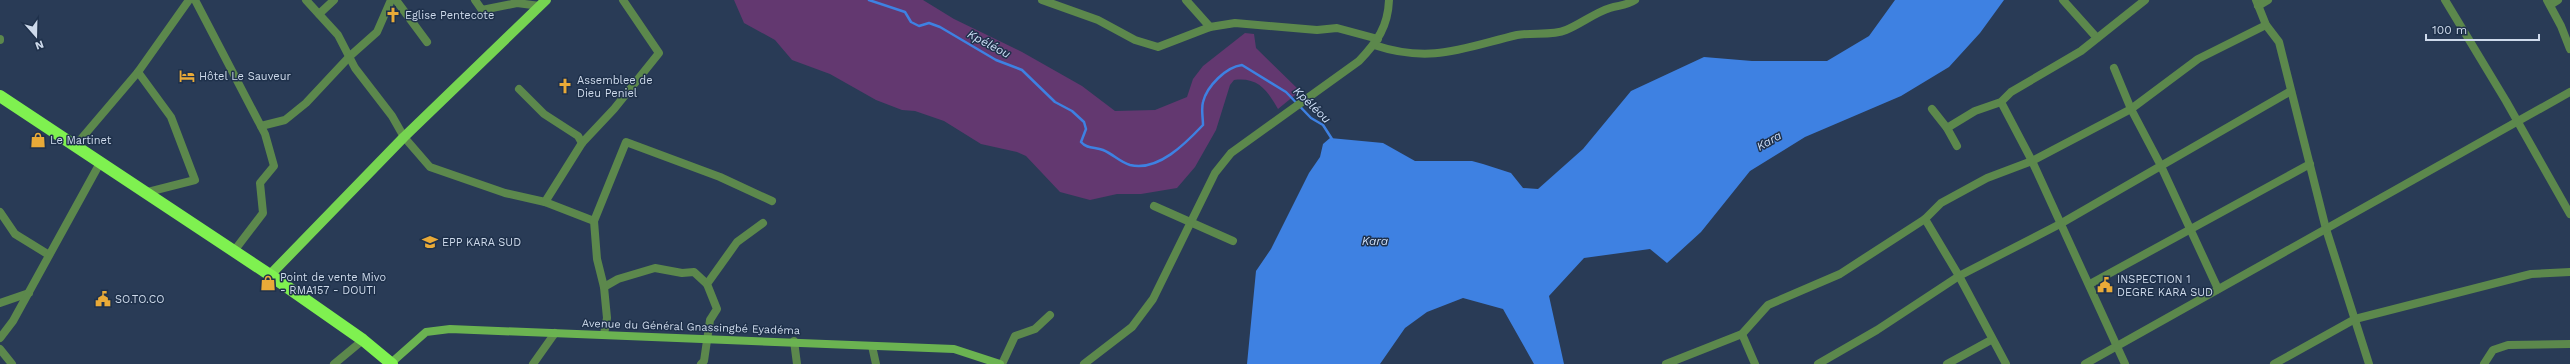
<svg xmlns="http://www.w3.org/2000/svg" width="2570" height="364" viewBox="0 0 2570 364" font-family="'Work Sans',sans-serif">
<style>
.green{fill:#633870}
.water{fill:#3e81e2}
.lines{fill:none;stroke-linecap:round;stroke-linejoin:round}
.stream{stroke:#3e81e2;stroke-width:2.5}
.street{stroke:#5c884c;stroke-width:8}
.secondary{stroke:#6bb351;stroke-width:8}
.primary{stroke:#76d451;stroke-width:10}
.highway{stroke:#7ff150;stroke-width:12}
.labels{text-anchor:middle;dominant-baseline:central;stroke-width:3;stroke-linejoin:round;paint-order:stroke}
.poi-label{font-size:11px;fill:#cedaeb;stroke:#1f314b;text-anchor:start}
.street-label{font-size:11px;fill:#cedaeb;stroke:#1f314b}
.water-label{font-size:12px;font-style:italic;fill:#cddef7;stroke:#1f314b}
</style>
<rect width="100%" height="100%" fill="#293b56"/>
<!-- green -->
<path class="green" d="M734,0H923L954,19L1022,52L1082,86L1115,111L1155,110L1187,97L1193,79L1203,66L1245,33L1254,34L1256,48L1300,91L1278,109C1267,90 1258,77 1234,80L1230,85L1216,130L1195,167L1177,188L1141,194H1117L1090,200L1060,192L1026,156L1017,152L981,144L944,121L915,111L902,110L876,100L830,74L792,60L775,40L744,23Z"/>
<!-- water -->
<polygon class="water" points="1895,0 2004,0 1980,33 1949,67 1901,96 1805,137 1750,171 1701,232 1667,263 1650,249 1584,258 1549,296 1564,364 1534,364 1503,309 1463,298 1427,312 1405,328 1380,364 1247,364 1256,271 1271,249 1309,173 1320,157 1323,144 1330,138 1383,143 1415,161 1472,161 1483,164 1511,173 1523,188 1538,189 1583,149 1631,91 1704,57 1752,61 1827,61 1869,36"/>
<g class="lines">
<!-- stream -->
<path class="stream" d="M869,0L905,12L911,22L919,26L929,23L940,27L996,60L1022,70L1055,102L1072,111L1084,122L1086,129L1081,142C1087,149 1095,147 1103,150C1113,154 1120,162 1130,165C1158,172 1186,143 1203,125C1203,118 1201,109 1203,102C1207,86 1226,67 1242,65L1286,92L1311,118L1323,125L1332,139"/>
<!-- street -->
<g class="street">
<polyline points="195,0 265,134 274,166 260,183 263,213 234,251"/>
<polyline points="306,0 338,35 355,68 392,116 404,137 430,167 505,193 545,202 594,221"/>
<polyline points="396,0 427,42"/>
<polyline points="475,0 482,10 517,3 540,6"/>
<polyline points="1042,0 1098,20 1135,40 1158,47 1210,27 1235,23 1317,30 1337,28 1378,39"/>
<polyline points="1186,0 1210,27"/>
<polyline points="2063,0 2097,38"/>
<polyline points="2256,0 2266,25 2279,42 2326,229 2369,364"/>
<polyline points="2445,0 2506,101 2570,214"/>
<polyline points="2547,0 2561,26 2570,49"/>
<polyline points="2550,5 2558,0"/>
<polyline points="2258,6 2268,0"/>
<polyline points="319,14 334,0"/>
<polyline points="0,39 0,40"/>
<path d="M1374,45C1431,64 1463,48 1517,35C1533,32 1552,36 1566,30C1581,24 1594,13 1610,8C1620,5 1626,6 1635,0"/>
<polyline points="2114,68 2131,109 2160,164 2218,289"/>
<polyline points="138,72 171,117 195,180 144,193"/>
<polyline points="519,89 544,114 578,136 582,143"/>
<polyline points="2001,102 2032,161 2125,364"/>
<polyline points="1932,109 1947,128 1957,146"/>
<polyline points="261,126 285,120 306,103 350,56 377,32 391,0"/>
<polyline points="1947,128 1975,111 2001,102 2011,92 2081,51 2145,0"/>
<polyline points="75,146 138,72 189,0"/>
<polyline points="545,202 582,143 614,109 659,53 623,0"/>
<polyline points="1154,206 1233,241"/>
<polyline points="0,212 15,234 49,255"/>
<polyline points="1925,219 1959,276 2006,364"/>
<polyline points="2090,284 2310,164"/>
<polyline points="604,287 618,279 655,268 682,273 694,272 707,284"/>
<polyline points="0,303 29,293"/>
<polyline points="604,334 607,318 604,287 597,259 594,221 626,142 720,177 772,201"/>
<polyline points="1742,334 1755,364"/>
<polyline points="0,338 13,321 100,163"/>
<polyline points="794,341 797,364"/>
<polyline points="872,346 876,364"/>
<polyline points="0,349 12,364"/>
<polyline points="334,364 363,340"/>
<polyline points="533,364 555,333"/>
<polyline points="701,364 704,361 710,320 717,309 707,284 737,242 763,223"/>
<polyline points="1002,364 1015,336 1035,329 1050,315"/>
<path d="M1084,364L1132,327L1153,299L1215,173L1231,153L1359,61C1377,42 1388,27 1389,0"/>
<polyline points="1666,364 1742,334 1768,305 1840,274 1925,219 1941,203 1987,178 2032,161 2131,109 2198,59 2266,25"/>
<polyline points="1818,364 1877,330 1959,276 2060,224 2291,91"/>
<polyline points="1947,364 1991,340"/>
<polyline points="2085,364 2570,92"/>
<polyline points="2274,364 2355,319 2531,274 2570,272"/>
<polyline points="2484,364 2493,350 2508,345 2570,344"/>
</g>
<!-- secondary -->
<polyline class="secondary" points="391,363 426,332 450,329 954,349 1000,364"/>
<!-- primary -->
<polyline class="primary" points="270,275 404,137 546,0"/>
<!-- highway -->
<polyline class="highway" points="0,96 270,275 363,340 392,364"/>
</g>
<!-- icons -->
<defs>
<symbol id="church-bare" viewBox="-9 -9 18 18"><path d="M-1.2-6h2.4v3.5h3.3v2.4h-3.3V6h-2.4V-.1h-3.3v-2.4h3.3Z" fill="#e9aa38" stroke="#1f314b" stroke-width="2.5" paint-order="stroke"/></symbol>
<symbol id="hotel-bare" viewBox="-9 -9 18 18"><path d="M-6-4.5h1.5V1H6V5H4.5V3h-9V5H-6ZM-4 0a1.8 1.8 0 1 1 3.6 0ZM.5 0V-2.5h3Q6-2.5 6 0Z" fill="#e9aa38" stroke="#1f314b" stroke-width="2.5" paint-order="stroke"/></symbol>
<symbol id="shop-bare" viewBox="-9 -9 18 18"><path d="M-5-2.5h2.3a2.7 3.5 0 0 1 5.4 0H5L5.5 6h-11ZM-1.5-2.5h3a1.5 2.3 0 0 0-3 0Z" fill="#e9aa38" stroke="#1f314b" stroke-width="2.5" paint-order="stroke"/></symbol>
<symbol id="school-bare" viewBox="-9 -9 18 18"><path d="M0-5L7-2L0 1L-7-2ZM-4 1L0 2.5L4 1V4Q0 6-4 4Z" fill="#e9aa38" stroke="#1f314b" stroke-width="2.5" paint-order="stroke"/></symbol>
<symbol id="civic-bare" viewBox="-9 -9 18 18"><path d="M-.6-6.5H3V-4.5H.6V-3L4-1V1h2V6H-6V1h2V-1L-.6-3ZM-1.2 2.5V6h2.4V2.5Z" fill="#e9aa38" stroke="#1f314b" stroke-width="2.5" paint-order="stroke"/></symbol>
</defs>
<g fill-rule="evenodd">
<use href="#church-bare" x="382" y="4" width="22" height="22"/>
<use href="#hotel-bare" x="176" y="65" width="22" height="22"/>
<use href="#church-bare" x="554" y="75" width="22" height="22"/>
<use href="#shop-bare" x="27" y="129" width="22" height="22"/>
<use href="#school-bare" x="419" y="231" width="22" height="22"/>
<use href="#shop-bare" x="257" y="272" width="22" height="22"/>
<use href="#civic-bare" x="2094" y="274" width="22" height="22"/>
<use href="#civic-bare" x="92" y="288" width="22" height="22"/>
</g>
<g class="labels">
<!-- poi labels -->
<g class="poi-label">
<text x="405" y="15">Eglise Pentecote</text>
<text x="199" y="76">Hôtel Le Sauveur</text>
<text x="577" y="80">Assemblee de<tspan x="577" dy="13">Dieu Peniel</tspan></text>
<text x="50" y="140">Le Martinet</text>
<text x="442" y="242">EPP KARA SUD</text>
<text x="280" y="277">Point de vente Mivo<tspan x="280" dy="13">- RMA157 - DOUTI</tspan></text>
<text x="2117" y="279">INSPECTION 1<tspan x="2117" dy="13">DEGRE KARA SUD</tspan></text>
<text x="115" y="299">SO.TO.CO</text>
</g>
<!-- street labels -->
<g class="street-label">
<text transform="translate(691 327) rotate(2)">Avenue du Général Gnassingbé Eyadéma</text>
</g>
<!-- water labels -->
<g class="water-label">
<text transform="translate(989 44) rotate(28)">Kpéléou</text>
<text transform="translate(1312 105) rotate(44)">Kpéléou</text>
<text transform="translate(1769 141) rotate(-30)">Kara</text>
<text x="1375" y="241">Kara</text>
</g>
</g>
<!-- north arrow -->
<g transform="translate(36 36) rotate(160)" stroke="#1f314b" stroke-width="3" paint-order="stroke">
<path d="M0-3L7 15L0 10L-7 15Z" fill="#cedaeb"/>
<text y="-6" font-size="11" font-weight="bold" text-anchor="middle" fill="#cedaeb">N</text>
</g>
<!-- scale -->
<path d="M2426 34v6h113v-6" fill="none" stroke="#cedaeb" stroke-width="2"/>
<text x="2432" y="34" font-size="12" fill="#cedaeb" stroke="#1f314b" stroke-width="3" paint-order="stroke">100 m</text>
</svg>
